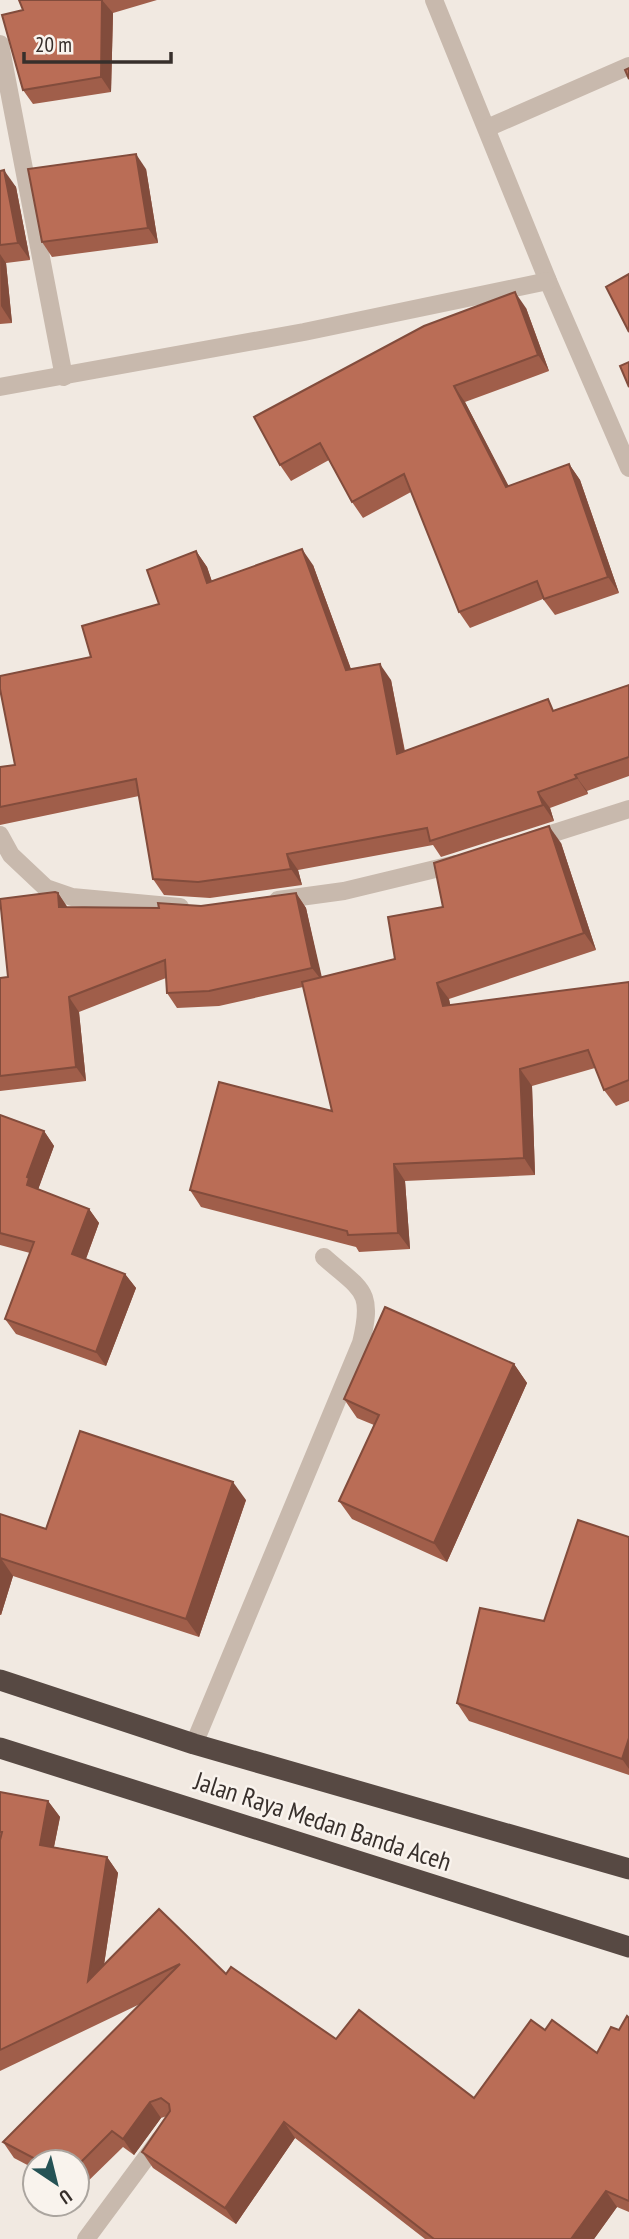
<svg xmlns="http://www.w3.org/2000/svg" width="629" height="2239" viewBox="0 0 629 2239" font-family="'PT Sans Narrow',sans-serif">
<style>
.lines{fill:none;stroke-linecap:round;stroke-linejoin:round}
.street{stroke:#c8b9ad;stroke-width:18}
.highway{stroke:#574943;stroke-width:21}
.wall{fill:#a05e4a}
.shaded-wall{fill:#824c3c}
.building{fill:#ba6d56;stroke:#824c3c;stroke-width:2}
.labels{text-anchor:middle;dominant-baseline:central;stroke-width:5;stroke-linejoin:round;paint-order:stroke}
.street-label{font-size:26px;fill:#372f2b;stroke:#f9f3ed}
</style>
<rect width="100%" height="100%" fill="#f1e9e1"/>
<g class="lines">
<!-- street -->
<g class="street">
<polyline points="434,0 548,281 629,468"/>
<polyline points="0,44 64,377"/>
<polyline points="487,128 629,66"/>
<polyline points="0,387 304,332 548,281"/>
<polyline points="0,835 11,855 46,888 72,897 180,907"/>
<polyline points="532,840 629,809"/>
<polyline points="278,900 344,891 456,864"/>
<path d="M194,1744L361,1343C374,1289 362,1291 324,1257"/>
<polyline points="86,2239 160,2139"/>
</g>
<!-- highway -->
<g class="highway">
<polyline points="0,1680 194,1744 629,1869"/>
<polyline points="0,1748 629,1947"/>
</g>
</g>
<!-- wall -->
<g class="wall">
<polygon points="19,0 157,0 113,13 111,92 33,104 23,90 23,10"/>
<polygon points="146,169 158,243 52,257 42,242"/>
<polygon points="0,171 16,187 30,260 6,263 12,323 0,324"/>
<polygon points="526,308 549,371 465,402 508,486 569,464 580,480 619,593 555,615 543,599 470,628 459,612 411,492 363,518 352,502 329,460 291,481 280,465"/>
<polygon points="196,551 207,567 212,582 313,565 351,669 391,680 405,751 556,710 629,685 629,776 587,791 588,794 550,808 554,821 441,857 433,845 298,870 302,885 210,898 164,895 153,879 139,796 0,825 0,767 15,765 91,657 159,604"/>
<polygon points="561,843 596,950 449,999 450,1005 629,982 629,1101 616,1106 604,1090 595,1068 532,1086 535,1175 405,1181 410,1249 359,1252 356,1247 201,1207 190,1190 332,1111 303,987 219,1006 177,1008 167,993 166,978 79,1012 86,1081 0,1091 0,978 8,977 58,893 67,907 159,908 201,906 296,893 306,908 321,977 395,959 443,907"/>
<polygon points="0,1115 44,1131 54,1146 38,1189 89,1209 99,1223 86,1259 125,1274 136,1288 106,1366 16,1334 5,1319 30,1253 0,1245"/>
<polygon points="514,1364 527,1383 447,1562 352,1519 339,1501 374,1425 357,1418 344,1399"/>
<polygon points="246,1500 199,1637 13,1576 1,1615 0,1615 0,1514 46,1529"/>
<polygon points="629,1537 629,1775 469,1721 457,1703 544,1621"/>
<polygon points="0,1792 48,1801 60,1817 54,1847 107,1857 118,1873 104,1965 159,1909 226,1974 336,2039 474,2098 545,2030 597,2053 619,2030 629,2018 629,2212 617,2207 594,2239 425,2239 295,2138 236,2224 153,2168 142,2152 167,2116 161,2118 134,2155 123,2147 78,2191 77,2191 77,2162 35,2162 35,2169 14,2158 3,2142 140,2004 0,2071"/>
</g>
<!-- shaded-wall -->
<g class="shaded-wall">
<polygon points="102,0 113,13 111,92 101,77"/>
<polygon points="136,154 146,169 158,243 148,228"/>
<polygon points="4,170 16,187 30,260 18,243"/>
<polygon points="0,254 6,263 12,323 1,306"/>
<polygon points="515,292 526,308 549,371 538,355"/>
<polygon points="454,386 465,402 517,502 506,487"/>
<polygon points="569,464 580,480 619,593 608,577"/>
<polygon points="302,549 313,565 357,686 346,670"/>
<polygon points="196,551 207,567 218,599 207,583"/>
<polygon points="380,664 391,680 408,770 397,754"/>
<polygon points="575,775 587,791 588,794 577,778"/>
<polygon points="538,792 550,808 554,821 543,805"/>
<polygon points="549,826 561,843 596,950 584,933"/>
<polygon points="287,854 298,870 302,885 291,869"/>
<polygon points="58,893 68,908 59,907"/>
<polygon points="296,893 306,908 323,982 312,968"/>
<polygon points="437,983 449,999 454,1022 443,1006"/>
<polygon points="69,997 79,1012 86,1081 76,1067"/>
<polygon points="520,1069 532,1086 535,1175 524,1158"/>
<polygon points="44,1131 54,1146 38,1190 27,1185 27,1177"/>
<polygon points="394,1164 405,1181 410,1249 398,1233"/>
<polygon points="89,1209 99,1223 82,1269 72,1254"/>
<polygon points="125,1274 136,1288 106,1366 96,1352"/>
<polygon points="514,1364 527,1383 447,1562 434,1543"/>
<polygon points="233,1482 246,1500 199,1637 186,1619"/>
<polygon points="0,1557 13,1576 1,1615 0,1613"/>
<polygon points="629,1738 629,1769 622,1759"/>
<polygon points="48,1801 60,1817 51,1861 40,1845"/>
<polygon points="107,1857 118,1873 99,1997 88,1981"/>
<polygon points="150,2102 161,2118 134,2155 123,2139"/>
<polygon points="284,2122 295,2138 236,2224 225,2208"/>
<polygon points="606,2191 617,2207 594,2239 571,2239"/>
</g>
<!-- building -->
<g class="building">
<polygon points="19,0 102,0 101,77 23,90 2,15 23,10"/>
<polygon points="629,68 629,79 625,70"/>
<polygon points="136,154 148,228 42,242 28,169"/>
<polygon points="4,170 18,243 0,245 0,171"/>
<polygon points="629,274 629,332 606,287"/>
<polygon points="515,292 538,355 454,386 506,487 569,464 608,577 544,599 537,581 459,612 404,474 352,502 320,443 280,465 254,417 424,326"/>
<polygon points="629,362 629,387 620,366"/>
<polygon points="302,549 346,670 380,664 397,754 548,699 553,711 629,685 629,757 575,775 577,778 538,792 543,805 430,841 427,828 287,854 291,869 198,882 153,879 136,779 0,807 0,767 15,765 0,689 0,676 91,657 82,626 159,604 147,570 196,551 207,583"/>
<polygon points="549,826 584,933 437,983 443,1006 629,982 629,1080 604,1090 588,1050 520,1069 524,1158 394,1164 398,1233 348,1235 347,1231 190,1190 219,1082 332,1111 302,982 395,959 388,917 443,907 434,863"/>
<polygon points="55,892 58,893 59,907 159,908 158,903 201,906 296,893 312,968 209,991 167,993 165,960 69,997 76,1067 0,1076 0,978 8,977 0,899"/>
<polygon points="0,1115 44,1131 27,1177 29,1178 27,1185 89,1209 72,1254 125,1274 96,1352 5,1319 34,1242 0,1233"/>
<polygon points="385,1307 514,1364 434,1543 339,1501 379,1415 344,1399"/>
<polygon points="80,1431 233,1482 186,1619 0,1558 0,1514 46,1529"/>
<polygon points="578,1520 629,1537 629,1738 622,1759 457,1703 480,1608 544,1621"/>
<polygon points="0,1792 48,1801 40,1845 107,1857 88,1981 159,1909 226,1974 231,1967 336,2039 359,2010 474,2098 531,2020 545,2030 552,2020 597,2053 611,2027 619,2030 627,2016 629,2018 629,2201 606,2191 571,2239 434,2239 284,2122 225,2208 142,2152 170,2111 169,2104 161,2098 150,2102 123,2139 112,2131 77,2166 77,2162 41,2162 3,2142 180,1964 0,2050 0,1840 2,1832 0,1832"/>
</g>
<g class="labels">
<!-- street labels -->
<g class="street-label">
<text transform="translate(323 1821) rotate(18)">Jalan Raya Medan Banda Aceh</text>
</g>
</g>
<!-- north arrow -->
<g transform="translate(56 2183) rotate(145)"><circle r="33" fill="#f9f3ed" stroke="#aba59f" stroke-width="2"/>
<path d="M0-5L12 26L0 18L-12 26Z" fill="#255255"/>
<text y="-10" font-size="19" font-weight="bold" text-anchor="middle" fill="#372f2b">U</text>
</g>
<!-- scale -->
<path d="M24 52v10h147v-10" fill="none" stroke="#372f2b" stroke-width="3.5"/>
<text x="35" y="52" font-size="21" fill="#372f2b" stroke="#f9f3ed" stroke-width="5" paint-order="stroke">20 m</text>
</svg>
